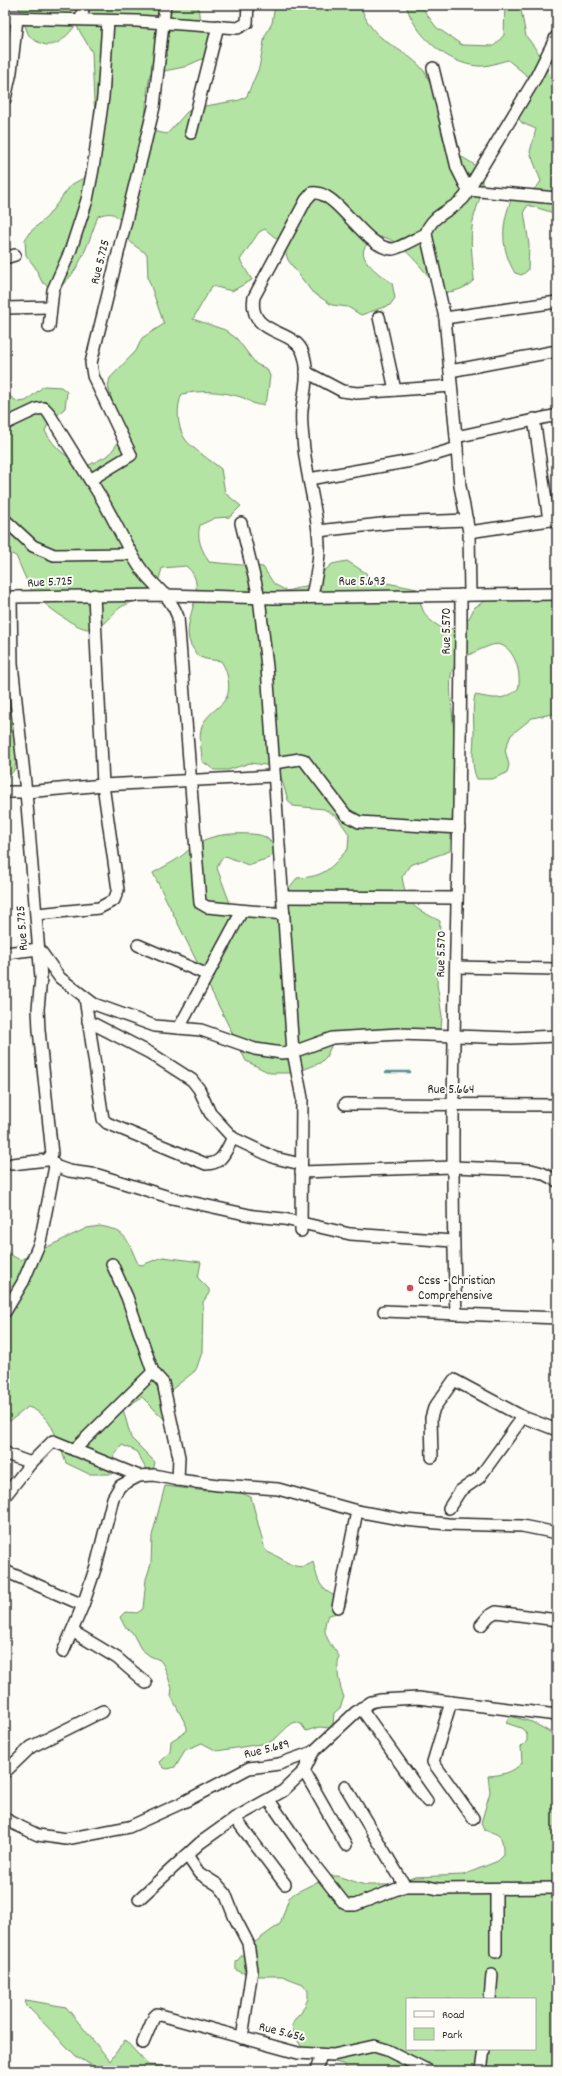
<svg xmlns="http://www.w3.org/2000/svg" width="562" height="2076" viewBox="0 0 562 2076" font-family="Dekko,sans-serif">
<style>
.green{fill:#b4e4a3;stroke:#708867;fill-rule:evenodd}
.lines{fill:none;stroke-linecap:round;stroke-linejoin:round}
.stream{stroke:#5f8f92;stroke-width:2.5}
.minor-casing{stroke:#2b2b2b;stroke-width:14}
.minor{stroke:#fdfcf7;stroke-width:11}
.poi-dot{fill:#d1495b;stroke:#fdfcf7;stroke-width:1.5}
.labels{text-anchor:middle;dominant-baseline:central;stroke-width:4;stroke-linejoin:round;paint-order:stroke}
.street-label{font-size:13px;fill:#2b2b2b;stroke:#fdfcf7}
.poi-label{font-size:13px;fill:#2b2b2b;stroke:#fdfcf7;text-anchor:start}
</style>
<rect width="100%" height="100%" fill="#fdfcf7"/>
<filter id="ink" filterUnits="userSpaceOnUse"><feTurbulence type="fractalNoise" baseFrequency=".025" numOctaves="2"/><feDisplacementMap in="SourceGraphic" scale="8" xChannelSelector="R" yChannelSelector="G"/><feConvolveMatrix kernelMatrix="1 2 1 2 8 2 1 2 1" color-interpolation-filters="sRGB"/></filter>
<g filter="url(#ink)">
<!-- green -->
<g class="green">
<path d="M18,5H139C147,13 158,7 166,5C175,3 188,5 198,5L200,24L214,41L211,55L184,67L150,74C148,91 141,117 152,131L167,134L187,112L194,108L240,100L247,96L259,68L265,36L272,23L275,5H360C363,12 366,21 371,27C385,46 410,52 424,71C438,91 437,115 443,138C447,156 477,159 481,174C486,192 473,211 472,228C470,245 473,263 474,280C466,289 452,293 441,292C430,278 404,243 386,238C381,236 377,238 372,241C348,254 380,275 392,283L395,298L390,305L361,315L348,307L332,305L312,292L288,260L283,244L265,229L259,232L240,260L252,280L232,291L212,286L193,319L225,330L237,339L256,364L267,369L270,376L267,398L263,405C253,406 250,400 241,397C221,391 201,390 182,394C176,407 177,427 185,439C190,447 213,462 221,469L225,493L241,506L230,517L215,518L200,525C196,539 202,550 209,562L263,567L274,584L287,591L309,585L332,564L347,561L366,573L372,584L387,583L417,589C423,615 424,618 447,631L468,620L475,607L502,591L516,587L528,598L548,589L557,582V713L532,718L511,735L505,750L509,765L507,773L492,779H477C470,764 474,749 474,733C474,719 472,708 475,695C492,698 503,702 518,689C523,673 512,636 489,646C477,651 457,658 452,671C447,687 456,734 455,754C455,786 452,819 450,851L410,865L402,877C407,907 415,908 440,921L437,984L442,1016L441,1029H387L333,1042L326,1057L320,1063L295,1073H270L246,1061L153,873C163,867 174,862 183,855C187,852 190,848 194,845C212,834 232,833 252,834C266,835 272,839 275,853L269,858L248,865L226,856L220,860L217,868L231,906L242,915L250,917L272,909L297,878C326,877 330,868 348,849L349,834L337,817L324,809L293,806L288,800L279,771L273,766L250,763L228,770H214L202,761C202,751 198,735 202,726C206,715 218,709 225,700C232,690 228,671 221,661C215,660 206,660 200,657C197,656 195,652 194,650C174,625 214,588 186,566L162,568C157,589 153,594 132,602C129,604 124,605 121,607C111,614 103,629 89,629C75,629 42,603 33,592C26,581 21,567 16,556L5,551V393L18,402L26,401L44,386L61,387L67,392L65,408L48,424L45,431C55,449 69,461 89,465L109,455L122,437L108,386L110,378L136,351L142,338L164,324L148,278L147,254C142,250 131,245 128,238C120,224 121,207 98,216C90,238 77,282 53,290L42,282L35,267L26,255L25,240L29,233L47,217L71,185L92,173L97,124L94,102L92,52L76,25C65,38 55,51 38,42C33,40 29,37 27,31C23,22 22,14 18,5Z"/>
<path d="M406,5H420L436,27L462,45L494,46L504,35L505,5H520L526,36L544,60L554,88L557,90V214L528,205L524,211L529,245L528,270L522,275L515,273C500,248 501,224 512,198C524,194 535,192 541,181L530,152L536,129L522,123L513,111L517,96L530,87L531,79L508,60C499,62 487,67 478,66C447,64 414,34 406,5Z"/>
<path d="M5,703C18,710 19,757 14,770C12,774 8,776 5,779Z"/>
<path d="M100,1226C128,1231 127,1240 138,1264L142,1265L163,1257L201,1262L198,1278L209,1289V1293L203,1302L202,1352L197,1367L195,1371L171,1390L166,1421L142,1397L123,1409L131,1438L155,1462L153,1471L146,1469L136,1451L122,1445L112,1459L113,1474H89L66,1463C58,1442 53,1415 28,1407L10,1421L5,1418V1249L11,1255L20,1260L87,1228Z"/>
<path d="M165,1486L206,1491L229,1488L251,1497L265,1550C270,1554 275,1555 280,1558C291,1565 300,1571 313,1562C318,1579 318,1587 333,1595L340,1592L343,1593L347,1601L343,1612L328,1615C320,1634 329,1641 339,1656C336,1671 339,1684 344,1697L340,1708L334,1713L333,1725L330,1728L319,1727L306,1731L301,1724L295,1722C284,1727 279,1739 267,1743L217,1751L202,1743L185,1750L175,1767L168,1769L164,1768L159,1762L170,1752L171,1741L187,1731V1727L171,1696L172,1688L164,1666L160,1660L150,1656L141,1649L132,1632L125,1627L120,1617L125,1612L137,1613L143,1609L146,1579L151,1564L152,1536Z"/>
<path d="M510,1716L532,1722L557,1736V2071H348L343,2064L321,2059L302,2048L294,2034L292,2026L295,2019L301,2013L308,1999V1991L303,1984L282,1976H250L236,1970V1962L251,1945L280,1924L289,1898L295,1893L329,1876H337L365,1885H393L415,1877L463,1875L498,1861L503,1856C503,1836 502,1835 484,1830L481,1823L490,1792L488,1776C502,1775 512,1773 522,1763L521,1747L527,1741V1733L521,1728L506,1723ZM407,1999H535V2049H407Z"/>
<polygon points="26,2000 66,2007 110,2061 125,2040 148,2065 183,2067 185,2071 101,2071 76,2056 25,2004"/>
</g>
<g class="lines">
<!-- stream -->
<polyline class="stream" points="386,1072 410,1072"/>
<defs>
<g id="minor">
<polyline points="5,18 137,21 238,28 247,23 248,5"/>
<polyline points="81,19 84,5"/>
<polyline points="556,37 535,79 468,190 557,198"/>
<path d="M433,68L457,168L468,190C464,208 431,211 426,234L445,318L456,437"/>
<polyline points="5,99 11,72 17,19"/>
<polyline points="191,133 218,26"/>
<polyline points="5,258 15,255"/>
<polyline points="5,308 50,307"/>
<polyline points="379,317 395,390"/>
<polyline points="445,318 557,302"/>
<polyline points="49,327 53,290 70,252 87,200 93,169 103,97 108,21"/>
<polyline points="450,371 557,351"/>
<polyline points="306,372 342,391 357,393 451,386"/>
<polyline points="534,419 549,520"/>
<polyline points="5,424 37,409 44,408 48,412 90,480 131,455 93,376 91,363 154,107 165,5"/>
<polyline points="309,479 417,460 457,448"/>
<path d="M90,480C109,507 121,538 139,566C152,586 170,594 178,617L200,903L207,907L284,914"/>
<polyline points="5,520 33,546 54,555 132,554"/>
<polyline points="241,523 259,597 267,667 293,1052 302,1098 301,1231"/>
<polyline points="318,531 390,523 467,520"/>
<polyline points="469,532 557,519"/>
<polyline points="470,594 469,532 460,486 456,437 557,415"/>
<path d="M312,596C315,580 320,562 319,545C318,509 305,474 303,438C302,429 301,419 302,410C304,392 310,372 303,353C295,328 247,336 254,297L306,200L312,193C337,189 364,248 392,249C399,249 418,237 426,234"/>
<polyline points="274,763 300,759 304,760 346,815 359,822 459,828"/>
<polyline points="5,792 26,792 103,785 274,776"/>
<polyline points="283,897 457,898"/>
<polyline points="37,914 99,908 114,900 118,890 103,785 94,595"/>
<polyline points="138,945 208,975"/>
<polyline points="5,953 39,949 60,978 94,1004 155,1026 201,1030 255,1049 282,1053 293,1052 332,1038 399,1034 512,1038 557,1036"/>
<polyline points="456,967 557,969"/>
<path d="M85,998L103,1119L107,1123L206,1164C223,1164 225,1151 233,1138"/>
<polyline points="88,1021 150,1053 192,1080 199,1089 210,1113 233,1138 275,1158 301,1164"/>
<polyline points="179,1028 242,911"/>
<polyline points="345,1104 557,1105"/>
<polyline points="50,1157 55,1166 69,1171 98,1175 172,1198 254,1216 284,1219 350,1234 453,1241"/>
<polyline points="12,1164 47,1160 52,1154 39,1030 38,1009 41,978 26,792 12,664 11,597 166,595 273,598 557,594"/>
<polyline points="301,1172 453,1167 531,1170 542,1173 557,1181"/>
<polyline points="112,1264 127,1297 153,1372 163,1383 179,1457 178,1480"/>
<polyline points="384,1311 557,1318"/>
<polyline points="5,1312 23,1282 40,1242 55,1166"/>
<path d="M456,1314C451,1191 453,1069 456,946C459,829 461,712 461,595"/>
<polyline points="74,1450 153,1372"/>
<polyline points="5,1452 9,1455 31,1463"/>
<polyline points="432,1457 431,1418 434,1408 454,1380 523,1417 557,1430"/>
<polyline points="5,1496 31,1463 53,1441 139,1476"/>
<polyline points="449,1508 460,1491 479,1478 523,1417"/>
<polyline points="5,1571 83,1605"/>
<polyline points="338,1607 357,1511"/>
<polyline points="481,1625 489,1616 496,1612 557,1620"/>
<polyline points="72,1631 117,1658 146,1683"/>
<polyline points="63,1652 83,1605 96,1566 113,1498 120,1486 139,1476 154,1475 178,1480 218,1485 278,1489 357,1511 405,1520 448,1524 522,1526 557,1533"/>
<polyline points="451,1702 433,1762 473,1818"/>
<polyline points="361,1708 427,1801"/>
<polyline points="304,1771 346,1845"/>
<polyline points="5,1772 31,1747 103,1711"/>
<polyline points="345,1786 405,1886"/>
<polyline points="269,1800 311,1861 344,1903 348,1905 355,1905 405,1886 425,1886 438,1889 557,1888"/>
<polyline points="5,1818 10,1822 38,1835 66,1839 129,1827 186,1801 249,1768 279,1764 313,1752 356,1712 371,1702 380,1700 418,1698 557,1715"/>
<polyline points="235,1818 285,1884"/>
<polyline points="187,1855 199,1873 218,1885 225,1893 234,1916 248,1943 252,1970 242,2038"/>
<polyline points="139,1899 200,1843 235,1818 283,1791 304,1771 313,1752"/>
<polyline points="496,1952 496,1889"/>
<polyline points="490,1999 492,1975"/>
<polyline points="143,2043 154,2017 157,2014 298,2053 333,2055 374,2046 387,2050 429,2071"/>
<polyline points="316,2071 321,2055"/>
<polyline points="481,2071 484,2049"/>
</g>
</defs>
<!-- minor casing -->
<use href="#minor" class="minor-casing"/>
<!-- minor -->
<use href="#minor" class="minor"/>
</g>
</g>
<!-- markers -->
<circle class="poi-dot" cx="410" cy="1288" r="4"/>
<g class="labels">
<!-- street labels -->
<g class="street-label">
<text transform="translate(101 262) rotate(-76)">Rue 5.725</text>
<text x="362" y="582">Rue 5.693</text>
<text transform="translate(50 583) rotate(-3)">Rue 5.725</text>
<text transform="translate(447 631) rotate(-90)">Rue 5.570</text>
<text transform="translate(23 928) rotate(-94)">Rue 5.725</text>
<text transform="translate(442 954) rotate(-89)">Rue 5.570</text>
<text x="451" y="1090">Rue 5.664</text>
<text transform="translate(267 1750) rotate(-14)">Rue 5.689</text>
<text transform="translate(282 2033) rotate(14)">Rue 5.656</text>
</g>
<!-- poi labels -->
<g class="poi-label">
<text x="418" y="1281">Ccss - Christian<tspan x="418" dy="15">Comprehensive</tspan></text>
</g>
</g>
<!-- margin -->
<rect width="562" height="2076" fill="none" stroke="#fdfcf7" stroke-width="20"/>
<rect x="10" y="10" width="542" height="2056" fill="none" stroke="#2b2b2b" stroke-width="1.5" filter="url(#ink)"/>
<!-- legend -->
<rect x="406" y="1998" width="130" height="52" fill="#fdfcf7" stroke="#a9a8a5"/>
<rect x="414" y="2011" width="20" height="6" fill="#fdfcf7" stroke="#a9a8a5"/>
<text x="442" y="2018" font-size="12" fill="#2b2b2b">Road</text>
<rect x="414" y="2028" width="20" height="12" fill="#b4e4a3" stroke="#a9a8a5"/>
<text x="442" y="2038" font-size="12" fill="#2b2b2b">Park</text>
</svg>
